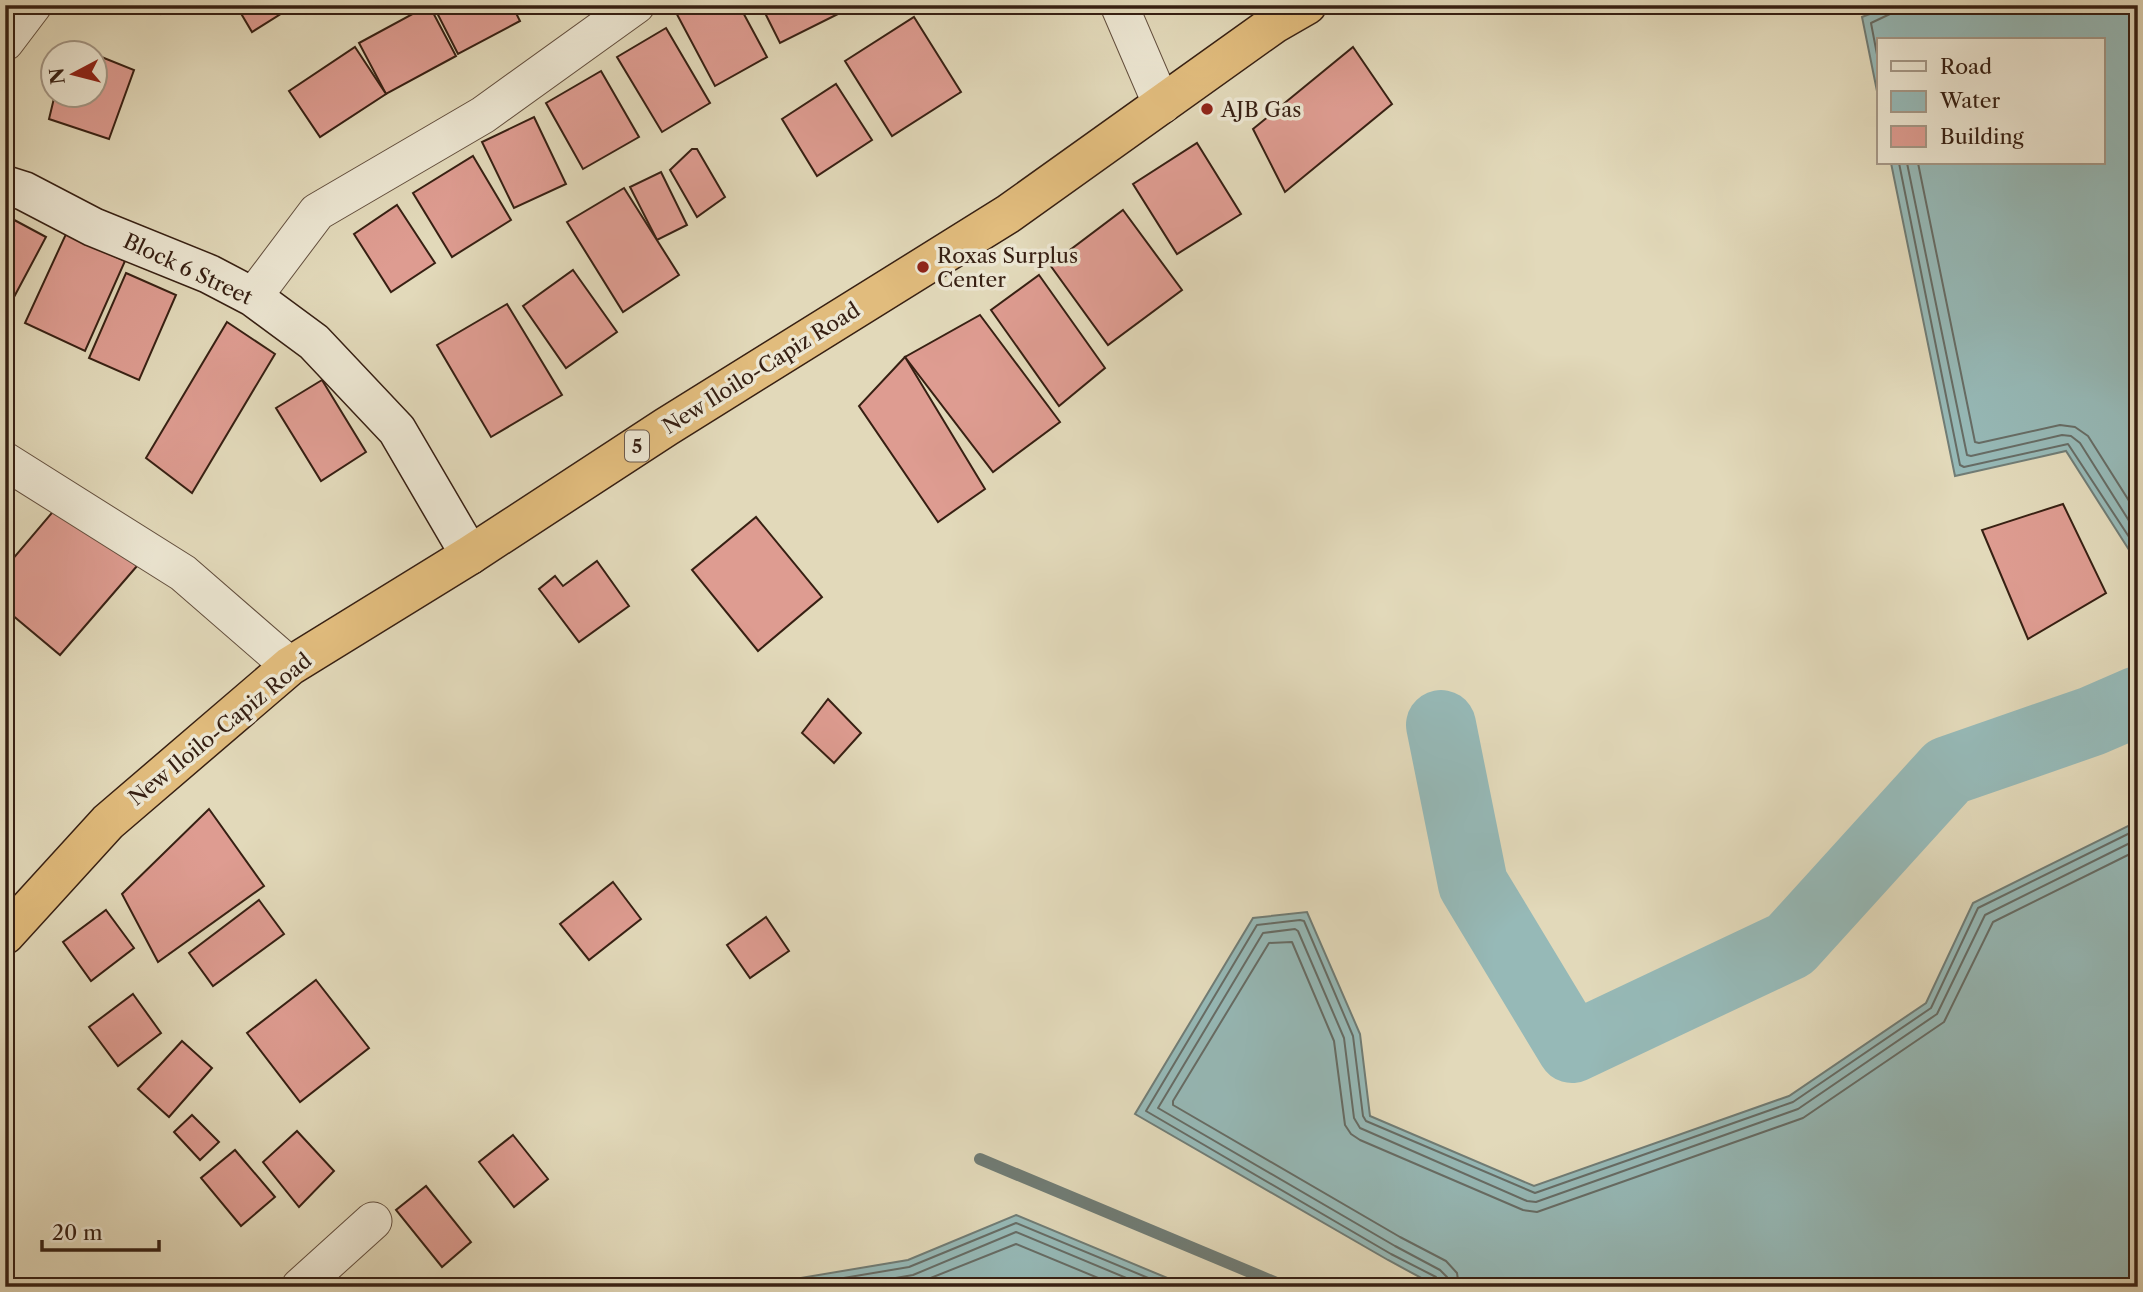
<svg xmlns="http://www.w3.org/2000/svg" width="2143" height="1292" viewBox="0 0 2143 1292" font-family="'Libre Caslon Text',serif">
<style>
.water{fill:#96b9b7;stroke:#707c75;stroke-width:2}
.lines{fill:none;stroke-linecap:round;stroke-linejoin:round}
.shore{stroke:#666c65;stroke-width:2}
.stream{stroke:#707c75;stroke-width:12}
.river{stroke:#96b9b7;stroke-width:70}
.building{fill:#de9c91;stroke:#372013;stroke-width:2}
.street-casing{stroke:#624e3d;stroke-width:39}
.secondary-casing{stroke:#372013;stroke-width:41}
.highway-casing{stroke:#372013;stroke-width:41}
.street{stroke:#ece6d2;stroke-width:37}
.secondary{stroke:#ece6d2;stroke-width:38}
.highway{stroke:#e1bc7d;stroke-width:38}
.poi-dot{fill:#8f2418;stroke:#ece6d2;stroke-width:2.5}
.labels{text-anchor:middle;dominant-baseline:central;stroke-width:7;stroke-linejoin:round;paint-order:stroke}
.shield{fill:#ece6d2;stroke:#6d5b4c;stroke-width:2}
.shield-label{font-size:19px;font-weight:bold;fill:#372013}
.poi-label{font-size:21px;fill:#372013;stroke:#ece6d2;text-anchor:start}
.street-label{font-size:21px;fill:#372013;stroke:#ece6d2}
</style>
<rect width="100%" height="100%" fill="#e2d9ba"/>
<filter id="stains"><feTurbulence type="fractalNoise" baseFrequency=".00286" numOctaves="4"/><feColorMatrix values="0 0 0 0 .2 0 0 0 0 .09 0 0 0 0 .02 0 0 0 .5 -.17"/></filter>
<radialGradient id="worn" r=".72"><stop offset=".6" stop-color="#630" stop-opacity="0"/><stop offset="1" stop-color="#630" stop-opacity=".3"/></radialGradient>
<!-- water -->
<g class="water">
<polygon points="1893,5 2138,5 2138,552 2131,553 2066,451 1955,476 1891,163 2103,163 2103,40 1879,40 1879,101 1862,17"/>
<polygon points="2138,821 2138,1287 1438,1287 1388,1260 1135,1114 1253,918 1307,912 1360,1034 1370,1116 1534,1186 1789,1096 1926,1003 1973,903"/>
<polygon points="1016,1215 1189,1287 747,1287 908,1260"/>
</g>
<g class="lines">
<!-- shore -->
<g class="shore">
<polyline points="1879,65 1871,23 1890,14 1893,5"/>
<polyline points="1899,163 1960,465 1964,467 2068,444 2133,543 2138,545"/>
<polyline points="1907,163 1967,455 1971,456 2062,435 2071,436 2080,443 2138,535"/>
<polyline points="1918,163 1975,442 1979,443 2060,425 2075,427 2088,436 2138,515"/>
<polyline points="790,1287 909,1267 1016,1223 1170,1287"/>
<polyline points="843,1287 913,1275 1016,1232 1148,1287"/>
<polyline points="908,1287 1016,1244 1120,1287"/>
<polyline points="1440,1287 1436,1277 1391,1254 1146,1111 1257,925 1300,920 1304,921 1353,1036 1363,1116 1366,1121 1535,1193 1793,1102 1931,1008 1978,908 2138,829"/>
<polyline points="1449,1287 1447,1277 1440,1270 1395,1246 1158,1108 1263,933 1295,929 1298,931 1344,1038 1354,1118 1360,1128 1527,1201 1536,1202 1798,1109 1937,1014 1985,915 2138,839"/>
<polyline points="1459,1287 1457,1273 1446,1261 1400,1237 1173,1105 1173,1101 1269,943 1292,942 1334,1041 1345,1125 1351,1134 1360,1140 1523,1210 1537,1212 1803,1118 1944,1022 1993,922 2138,850"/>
</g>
<!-- stream -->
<polyline class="stream" points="980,1159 1286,1287"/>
<!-- river -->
<polyline class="river" points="1441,725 1473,884 1572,1048 1790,945 1948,771 2092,721 2138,701"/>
</g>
<!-- building -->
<g class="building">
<polygon points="152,5 173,5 161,14"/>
<polygon points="236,5 295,5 252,32"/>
<polygon points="429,5 456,56 386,94 359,43"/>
<polygon points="433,5 512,5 520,21 458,54"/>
<polygon points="672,5 739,5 767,57 715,86"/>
<polygon points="761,5 836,5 840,13 780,43"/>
<polygon points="914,17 961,92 892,136 845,61"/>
<polygon points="666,28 710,103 662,132 617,57"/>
<polygon points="67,43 90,52 65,52"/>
<polygon points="355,47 386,94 320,137 289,91"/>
<polygon points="1353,47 1392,104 1285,192 1253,129"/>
<polygon points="94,54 134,70 109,139 49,119 55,94 94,94"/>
<polygon points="601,71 639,137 583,169 546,103"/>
<polygon points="836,84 872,140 817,176 782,119"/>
<polygon points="534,117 566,184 514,208 482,142"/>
<polygon points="1197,143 1241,214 1177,254 1133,184"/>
<polygon points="692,149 697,149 725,197 697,217 670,170"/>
<polygon points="473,156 511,220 452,257 413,193"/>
<polygon points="661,172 687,225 657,240 630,187"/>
<polygon points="624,188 679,275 623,312 567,222"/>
<polygon points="397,205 435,263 391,292 354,234"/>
<polygon points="1123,210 1182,290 1108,345 1050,265"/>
<polygon points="5,215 46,237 6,312 5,311"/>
<polygon points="66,234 125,261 85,351 25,323"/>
<polygon points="573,270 617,332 566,368 523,306"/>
<polygon points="126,273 176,295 139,380 89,358"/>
<polygon points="1039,275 1105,368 1059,406 991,310"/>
<polygon points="507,304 562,395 491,437 437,345"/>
<polygon points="980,315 1060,422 993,472 905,357"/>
<polygon points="227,322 275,354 192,493 146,458"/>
<polygon points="905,357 985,489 938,522 859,406"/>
<polygon points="322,380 366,452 321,481 276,408"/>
<polygon points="62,501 137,566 60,655 5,609 5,568"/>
<polygon points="2063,504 2106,593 2028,639 1982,530"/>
<polygon points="756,517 822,597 758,651 692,570"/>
<polygon points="597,561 629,606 579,642 539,589 555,576 563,586"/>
<polygon points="828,699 861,733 834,763 802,733"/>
<polygon points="209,809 264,886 158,962 122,894"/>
<polygon points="613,882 641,919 589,960 560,924"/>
<polygon points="259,900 284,934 213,986 189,953"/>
<polygon points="106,910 134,948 91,981 63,942"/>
<polygon points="766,917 789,951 750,978 727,945"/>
<polygon points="316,980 369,1048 300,1102 247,1033"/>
<polygon points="133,994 161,1033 118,1066 89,1027"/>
<polygon points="182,1041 212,1068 169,1117 138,1089"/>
<polygon points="192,1115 219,1142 200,1160 174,1132"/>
<polygon points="297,1131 334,1171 299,1207 263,1162"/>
<polygon points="513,1135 548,1179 514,1207 479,1162"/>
<polygon points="235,1150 275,1197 241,1226 201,1178"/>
<polygon points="5,1175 13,1182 5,1189"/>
<polygon points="426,1186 471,1242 442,1267 396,1210"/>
</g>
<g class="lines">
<defs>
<g id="street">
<polyline points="1119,5 1162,105"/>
<polyline points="5,42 33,5"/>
<polyline points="253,297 317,212 483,115 636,5"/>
<polyline points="5,461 183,573 290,666"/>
<polyline points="300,1287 373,1221"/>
</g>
<polyline id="secondary" points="5,185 24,191 93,227 209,274 253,297 314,342 397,430 470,555"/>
<polyline id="highway" points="5,935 108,822 290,666 470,555 666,427 1008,214 1274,24 1307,5"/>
</defs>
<!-- street casing -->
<use href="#street" class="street-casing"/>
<!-- secondary casing -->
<use href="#secondary" class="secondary-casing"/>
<!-- highway casing -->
<use href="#highway" class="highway-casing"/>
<!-- street -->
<use href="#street" class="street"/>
<!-- secondary -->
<use href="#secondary" class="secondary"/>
<!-- highway -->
<use href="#highway" class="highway"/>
</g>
<!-- markers -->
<g class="poi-dot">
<circle cx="1207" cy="109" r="7"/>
<circle cx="923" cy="267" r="7"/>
</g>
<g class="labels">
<!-- shield labels -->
<rect class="shield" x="625" y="430.5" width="24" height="31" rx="5"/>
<g class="shield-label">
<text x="637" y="446">5</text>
</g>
<!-- poi labels -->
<g class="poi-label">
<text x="1221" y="109">AJB Gas</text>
<text x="937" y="255">Roxas Surplus<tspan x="937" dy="24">Center</tspan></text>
</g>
<!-- street labels -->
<g class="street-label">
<text transform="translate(188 269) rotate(25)">Block 6 Street</text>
<text transform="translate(761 368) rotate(-32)">New Iloilo-Capiz Road</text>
<text transform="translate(220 729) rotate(-39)">New Iloilo-Capiz Road</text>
</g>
</g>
<!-- margin -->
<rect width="2143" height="1292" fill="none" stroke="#e2d9ba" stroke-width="28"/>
<rect x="7" y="7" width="2129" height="1278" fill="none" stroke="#372013" stroke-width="3.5"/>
<rect x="14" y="14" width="2115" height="1264" fill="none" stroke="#372013" stroke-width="2"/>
<!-- legend -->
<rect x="1877" y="38" width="228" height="126" fill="#ece6d2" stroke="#a49786" stroke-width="2"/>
<rect x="1891" y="61" width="35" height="10" fill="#ece6d2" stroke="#a49786" stroke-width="2"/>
<text x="1940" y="74" font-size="21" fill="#372013">Road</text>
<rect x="1891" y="91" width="35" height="21" fill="#96b9b7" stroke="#a49786" stroke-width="2"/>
<text x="1940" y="108" font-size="21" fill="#372013">Water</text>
<rect x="1891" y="126" width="35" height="21" fill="#de9c91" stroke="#a49786" stroke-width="2"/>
<text x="1940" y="144" font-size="21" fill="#372013">Building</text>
<!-- north arrow -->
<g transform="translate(74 74) rotate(263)"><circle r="33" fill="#ece6d2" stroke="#a49786" stroke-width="2"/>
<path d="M0-5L12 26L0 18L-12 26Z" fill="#8f2418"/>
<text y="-10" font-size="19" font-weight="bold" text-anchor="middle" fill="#372013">N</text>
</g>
<!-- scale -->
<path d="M42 1240v10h117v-10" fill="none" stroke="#372013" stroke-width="3.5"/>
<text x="52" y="1240" font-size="21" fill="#372013" stroke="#ece6d2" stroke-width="5" paint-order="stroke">20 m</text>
<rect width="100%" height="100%" filter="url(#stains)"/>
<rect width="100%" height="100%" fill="url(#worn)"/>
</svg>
